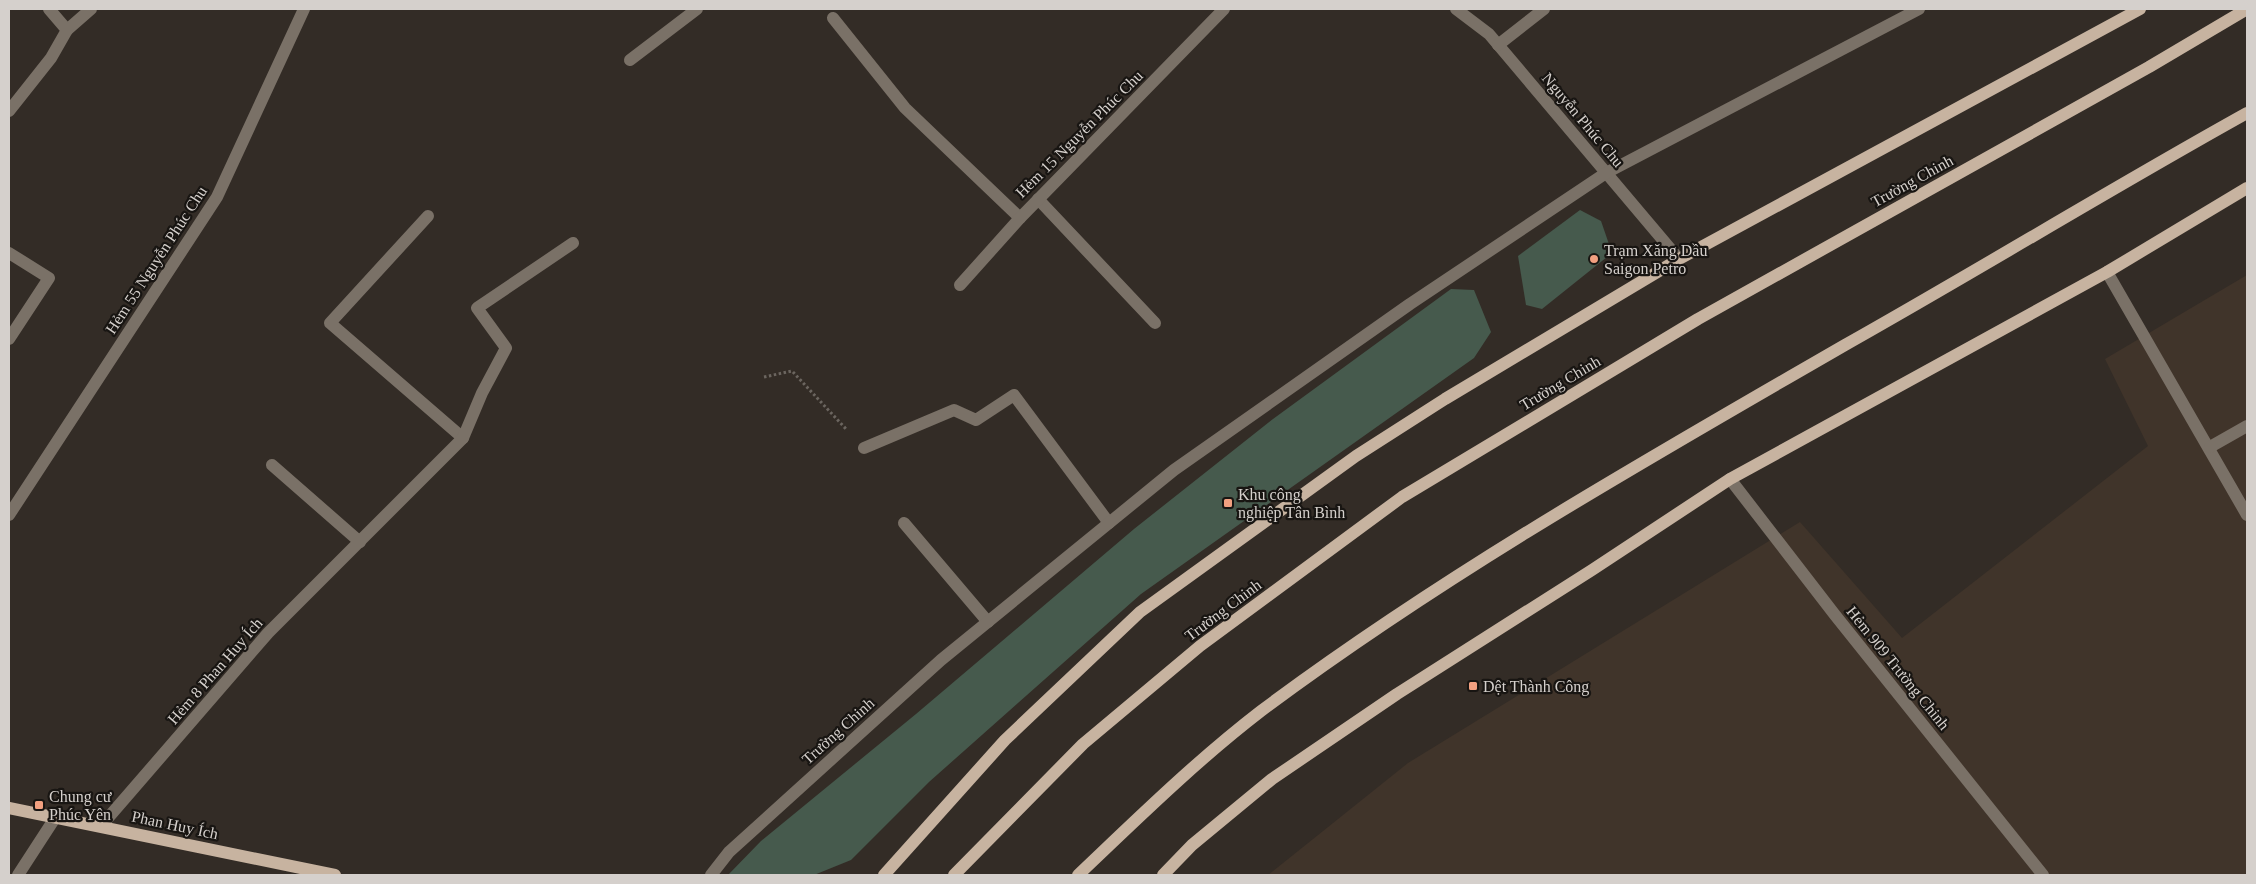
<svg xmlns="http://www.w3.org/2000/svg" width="2256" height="884" viewBox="0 0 2256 884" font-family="Georgia,serif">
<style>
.built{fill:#40342a}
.green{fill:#465a4d}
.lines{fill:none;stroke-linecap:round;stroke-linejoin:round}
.path{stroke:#6b655f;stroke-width:3;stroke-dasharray:2.5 2.5;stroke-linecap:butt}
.minor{stroke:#7a7167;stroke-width:12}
.major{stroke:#c7b3a0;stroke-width:12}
.poi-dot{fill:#f2a080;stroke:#181512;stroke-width:2}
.labels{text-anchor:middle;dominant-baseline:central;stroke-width:4.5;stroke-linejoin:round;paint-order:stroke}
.street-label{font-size:16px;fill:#d5d0cc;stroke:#181512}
.poi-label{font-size:16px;fill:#d5d0cc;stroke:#181512;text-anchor:start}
</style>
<rect width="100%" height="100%" fill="#332c26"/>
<!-- built -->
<polygon class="built" points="2247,275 2247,875 1268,875 1408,763 1800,522 1902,638 2148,446 2105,359"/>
<!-- green -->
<g class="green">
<polygon points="1580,210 1601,221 1612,253 1542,309 1526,305 1518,256"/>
<polygon points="1451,289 1474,290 1491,332 1474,358 1141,594 929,782 851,860 814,875 728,875 761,841 916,714 1134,529 1273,419"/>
</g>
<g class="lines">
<!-- path -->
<polyline class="path" points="764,377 792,371 847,430"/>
<!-- minor -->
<g class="minor">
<polyline points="1456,9 1489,34 1679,259"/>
<polyline points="833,18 905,108 1020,218"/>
<polyline points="67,30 91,9"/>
<polyline points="1498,45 1544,9"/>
<polyline points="630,60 697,9"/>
<polyline points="9,111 51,58 67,30 49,9"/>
<polyline points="1038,199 1155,323"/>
<polyline points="428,216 330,323 463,438"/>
<polyline points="9,253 49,278 9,339"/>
<polyline points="2107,272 2247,515"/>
<polyline points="960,285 1020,218 1224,9"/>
<polyline points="2210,447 2247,426"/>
<polyline points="864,448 954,410 976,420 1014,395 1109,523"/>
<polyline points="272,465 360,542"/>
<polyline points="1730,479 1835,615 2043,875"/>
<polyline points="9,515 217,197 304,9"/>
<polyline points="904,523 988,622"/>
<polyline points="101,826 268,633 463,438 482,393 506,348 477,308 573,243"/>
<polyline points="18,875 55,818"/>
<polyline points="711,875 729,852 941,660 1174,470 1410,304 1606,173 1919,9"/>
</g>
<!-- major -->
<g class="major">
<polyline points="9,808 335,875"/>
<polyline points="884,875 1005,740 1140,612 1356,456 1445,399 1679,259 2140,9"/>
<polyline points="954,875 1083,744 1200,646 1402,497 1698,319 2149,67 2247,9"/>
<path d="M1078,875C1137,819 1196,761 1261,711C1446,573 1646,460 1845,345C1980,269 2112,188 2247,113"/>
<polyline points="1163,875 1192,845 1272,779 1397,694 1592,570 1730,479 2107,272 2247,188"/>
</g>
</g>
<!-- markers -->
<g class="poi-dot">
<circle cx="1594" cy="259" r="5"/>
<rect x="1223" y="498" width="10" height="10" rx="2.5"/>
<rect x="1468" y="681" width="10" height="10" rx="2.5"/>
<rect x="34" y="800" width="10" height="10" rx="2.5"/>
</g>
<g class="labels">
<!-- street labels -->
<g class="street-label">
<text transform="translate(1583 120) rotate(50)">Nguyễn Phúc Chu</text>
<text transform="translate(1079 134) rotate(-45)">Hẻm 15 Nguyễn Phúc Chu</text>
<text transform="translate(1912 181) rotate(-29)">Trường Chinh</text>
<text transform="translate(156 260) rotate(-57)">Hẻm 55 Nguyễn Phúc Chu</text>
<text transform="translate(1560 383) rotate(-31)">Trường Chinh</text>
<text transform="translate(1223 610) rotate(-37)">Trường Chinh</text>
<text transform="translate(1898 668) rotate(51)">Hẻm 909 Trường Chinh</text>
<text transform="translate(215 671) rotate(-49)">Hẻm 8 Phan Huy Ích</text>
<text transform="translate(838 731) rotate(-42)">Trường Chinh</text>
<text transform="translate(175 825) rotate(12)">Phan Huy Ích</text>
</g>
<!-- poi labels -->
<g class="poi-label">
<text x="1604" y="250">Trạm Xăng Dầu<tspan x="1604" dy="18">Saigon Petro</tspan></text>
<text x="1238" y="494">Khu công<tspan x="1238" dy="18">nghiệp Tân Bình</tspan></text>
<text x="1483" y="686">Dệt Thành Công</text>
<text x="49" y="796">Chung cư<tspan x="49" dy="18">Phúc Yên</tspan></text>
</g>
</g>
<!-- border -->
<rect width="2256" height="884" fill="none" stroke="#d5d0cc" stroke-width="20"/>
</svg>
